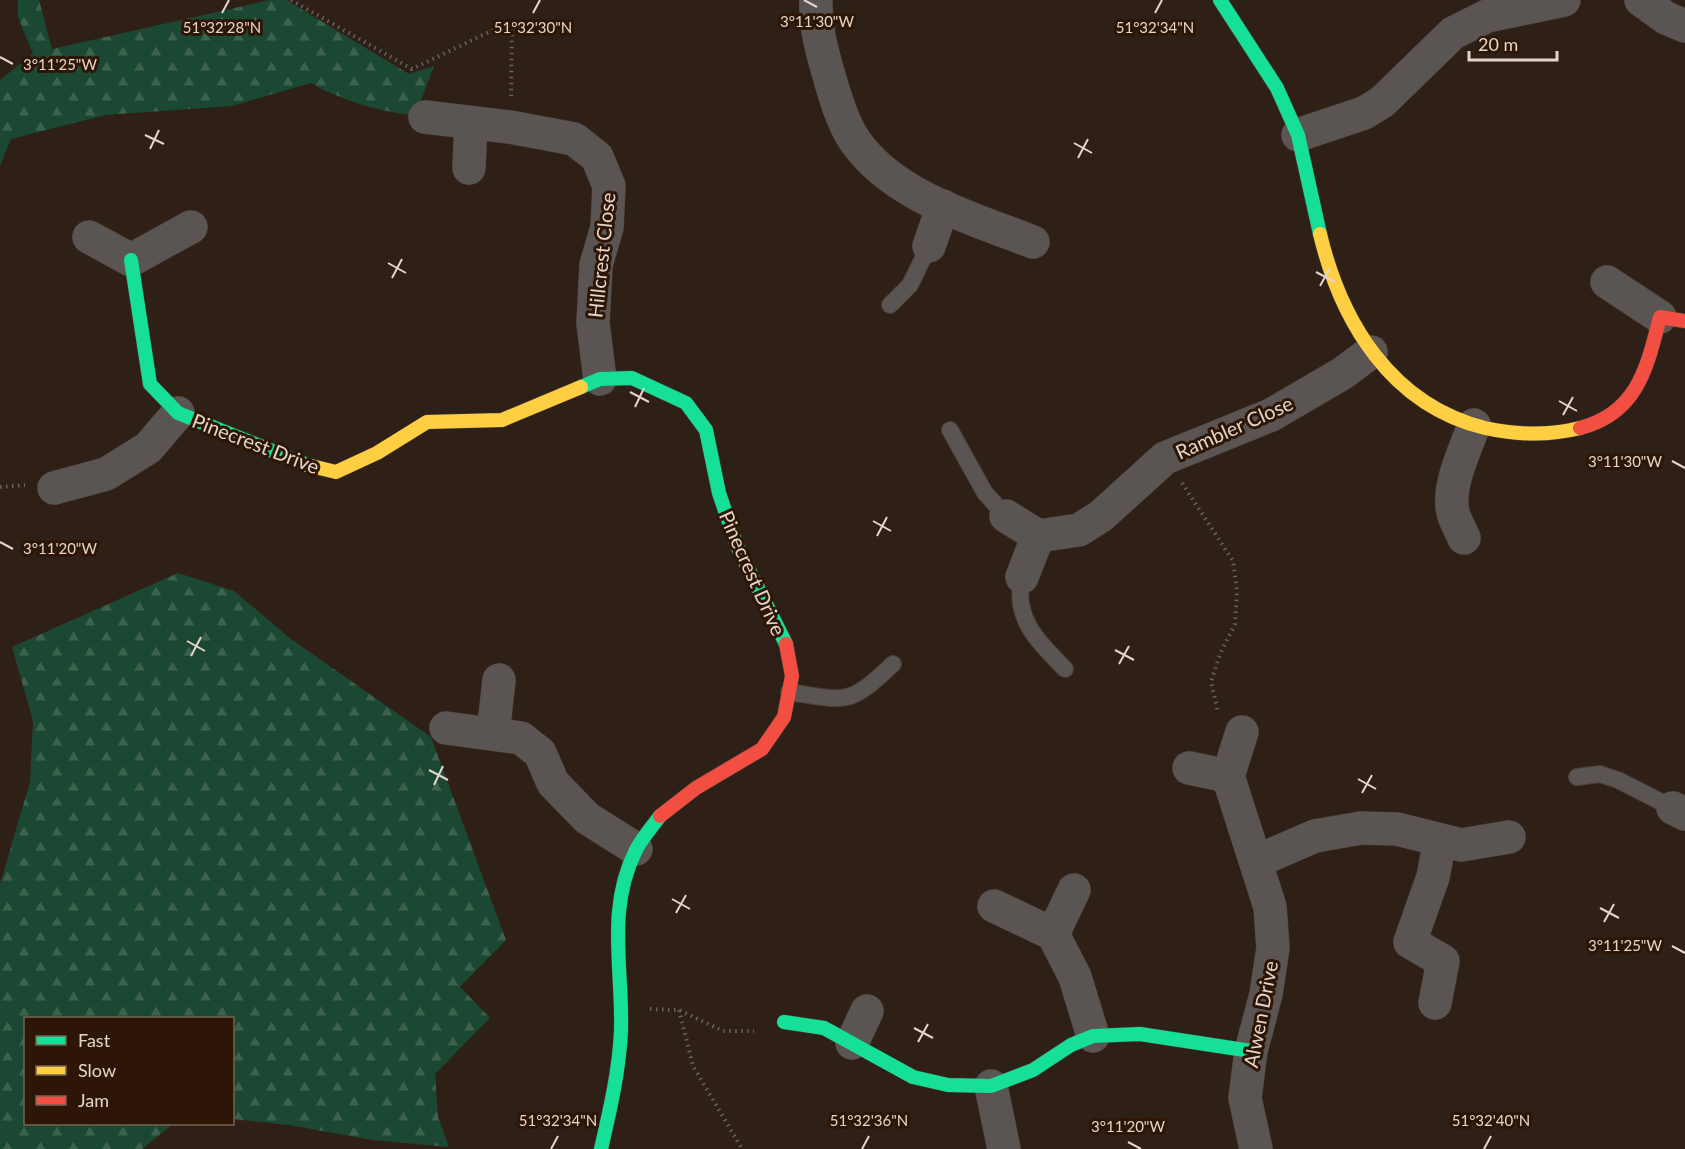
<svg xmlns="http://www.w3.org/2000/svg" width="1685" height="1149" viewBox="0 0 1685 1149" font-family="Lato,sans-serif">
<style>
.forest{fill:url(#forest-firs)}
.lines{fill:none;stroke-linecap:round;stroke-linejoin:round}
.lane-casing{stroke:#4a3e35;stroke-width:18}
.street-casing{stroke:#4a3e35;stroke-width:34}
.fast-casing{stroke:#4a3e35;stroke-width:15}
.slow-casing{stroke:#4a3e35;stroke-width:15}
.jam-casing{stroke:#4a3e35;stroke-width:15}
.path{stroke:#68615e;stroke-width:4;stroke-dasharray:1.5 4.5;stroke-linecap:butt}
.lane{stroke:#5a5452;stroke-width:16}
.street{stroke:#5a5452;stroke-width:33}
.fast{stroke:#16e098;stroke-width:14}
.slow{stroke:#ffcf43;stroke-width:14}
.jam{stroke:#f24e42;stroke-width:14}
.ticks{fill:none;stroke:#e5d4ca;stroke-width:2}
.labels{text-anchor:middle;dominant-baseline:central;stroke-width:6;stroke-linejoin:round;paint-order:stroke}
.street-label{font-size:20px;fill:#e5d4ca;stroke:#2d1605}
.ticks-label{font-size:15px;text-anchor:middle;fill:#e5d4ca;stroke:#2d1605;stroke-width:6;stroke-linejoin:round;paint-order:stroke}
</style>
<defs>
<pattern id="forest-firs" width="22" height="20" patternUnits="userSpaceOnUse" patternTransform="scale(1.5)"><rect width="22" height="20" fill="#1b4832"/><path d="M5 1l3.5 6h-7zM16 11l3.5 6h-7z" fill="#3c624e"/></pattern>
</defs>
<rect width="100%" height="100%" fill="#2e2017"/>
<!-- forest -->
<g class="forest">
<path d="M18,0H39L52,49L270,0H286L409,74L434,66L415,116C376,110 345,102 311,83L232,106L105,115L11,139L0,166V80L33,54L18,17Z"/>
<polygon points="178,573 234,591 291,639 431,737 506,940 460,987 490,1018 435,1074 438,1117 449,1147 372,1140 289,1125 233,1119 232,1018 26,1018 26,1124 173,1124 142,1149 0,1149 0,884 30,782 33,721 12,647"/>
</g>
<g class="lines">
<defs>
<g id="lane">
<polyline points="890,305 910,285 929,246"/>
<polyline points="950,430 985,493 1006,516"/>
<path d="M1022,577C1013,619 1038,641 1065,669"/>
<path d="M789,692C848,701 848,706 893,664"/>
<polyline points="1577,777 1600,774 1618,780 1673,808"/>
</g>
<g id="street">
<path d="M816,0C815,25 821,48 828,72C834,94 842,122 855,141C894,197 972,218 1033,242"/>
<polyline points="1641,0 1666,18 1685,26"/>
<polyline points="425,117 510,127 574,139 597,157 609,186 607,227 596,265 593,323 600,379"/>
<polyline points="1298,135 1364,113 1382,102 1453,33 1487,16 1564,0"/>
<polyline points="469,168 471,123"/>
<polyline points="89,237 131,260 191,227"/>
<polyline points="929,246 943,206"/>
<polyline points="1607,282 1660,317"/>
<polyline points="54,488 106,474 148,448 178,413"/>
<polyline points="1006,516 1038,536"/>
<path d="M1464,538C1461,531 1457,524 1454,516C1445,489 1465,451 1474,425"/>
<polyline points="1022,577 1038,536 1079,530 1101,516 1165,458 1271,415 1343,373 1371,352"/>
<polyline points="446,728 521,738 540,753 553,783 587,818 636,849"/>
<polyline points="1242,732 1228,776 1270,907 1273,948 1266,994 1251,1051 1245,1098 1256,1149"/>
<polyline points="493,734 499,680"/>
<polyline points="1189,768 1228,776"/>
<polyline points="1673,808 1685,814"/>
<polyline points="1257,861 1315,836 1361,828 1397,829 1461,845 1509,837"/>
<polyline points="994,906 1053,934 1075,977 1093,1036"/>
<polyline points="1053,934 1074,890"/>
<polyline points="1435,1003 1443,961 1410,942 1433,877 1440,840"/>
<polyline points="852,1043 867,1011"/>
<polyline points="991,1086 1004,1149"/>
</g>
<g id="fast">
<polyline points="1220,0 1277,88 1298,135 1320,234"/>
<polyline points="131,260 150,384 178,413 307,465"/>
<polyline points="581,387 600,379 632,378 686,403 706,430 719,493 737,546 786,644"/>
<polyline points="784,1022 824,1028 913,1077 948,1085 991,1086 1033,1070 1071,1045 1093,1036 1140,1034 1251,1051"/>
<path d="M601,1149C610,1110 619,1072 621,1031C623,969 606,909 636,850C642,838 652,827 660,816"/>
</g>
<g id="slow">
<path d="M1320,234C1341,322 1391,405 1485,428C1517,435 1548,436 1580,428"/>
<polyline points="307,465 336,472 377,453 427,422 502,420 581,387"/>
</g>
<g id="jam">
<path d="M1580,428C1638,413 1647,367 1660,317L1685,321"/>
<polyline points="660,816 696,788 762,749 784,717 792,676 786,644"/>
</g>
</defs>
<!-- lane casing -->
<use href="#lane" class="lane-casing"/>
<!-- street casing -->
<use href="#street" class="street-casing"/>
<!-- fast casing -->
<use href="#fast" class="fast-casing"/>
<!-- slow casing -->
<use href="#slow" class="slow-casing"/>
<!-- jam casing -->
<use href="#jam" class="jam-casing"/>
<!-- path -->
<g class="path">
<polyline points="291,0 412,69 512,21 511,96"/>
<polyline points="1182,483 1233,561 1237,591 1235,624 1220,654 1211,682 1218,712"/>
<polyline points="0,487 25,485"/>
<polyline points="650,1009 679,1010 723,1031 754,1031"/>
<polyline points="679,1010 693,1066 742,1149"/>
</g>
<!-- lane -->
<use href="#lane" class="lane"/>
<!-- street -->
<use href="#street" class="street"/>
<!-- fast -->
<use href="#fast" class="fast"/>
<!-- slow -->
<use href="#slow" class="slow"/>
<!-- jam -->
<use href="#jam" class="jam"/>
</g>
<!-- ticks -->
<path class="ticks" d="M804,0L817,7M222,13L229,0M533,13L540,0M1155,13L1162,0M0,57L13,64M145,135L164,144M1074,143L1092,153M150,149L159,130M1078,158L1088,139M388,263L406,273M1316,272L1335,282M392,278L402,259M1320,286L1330,268M630,392L649,402M1559,401L1577,411M635,407L644,388M1563,415L1573,397M1672,461L1685,468M873,521L891,531M877,536L887,517M0,542L13,549M187,641L205,651M1115,650L1134,660M191,656L201,637M1119,664L1129,646M429,770L448,780M1358,779L1376,789M434,785L443,766M1362,793L1372,775M672,899L690,909M1600,908L1619,918M676,913L686,895M1604,922L1614,904M1672,946L1685,953M914,1028L933,1038M918,1042L928,1024M1128,1142L1141,1149M551,1149L558,1136M862,1149L869,1136M1484,1149L1491,1136"/>
<g class="labels">
<!-- street labels -->
<g class="street-label">
<text transform="translate(601 255) rotate(-84)">Hillcrest Close</text>
<text transform="translate(1234 427) rotate(-24)">Rambler Close</text>
<text transform="translate(256 443) rotate(21)">Pinecrest Drive</text>
<text transform="translate(753 573) rotate(66)">Pinecrest Drive</text>
<text transform="translate(1260 1014) rotate(-79)">Alwen Drive</text>
</g>
</g>
<g class="ticks-label">
<text x="817" y="27">3°11'30"W</text>
<text x="222" y="33">51°32'28"N</text>
<text x="533" y="33">51°32'30"N</text>
<text x="1155" y="33">51°32'34"N</text>
<text x="60" y="70">3°11'25"W</text>
<text x="1625" y="467">3°11'30"W</text>
<text x="60" y="554">3°11'20"W</text>
<text x="1625" y="951">3°11'25"W</text>
<text x="558" y="1126">51°32'34"N</text>
<text x="869" y="1126">51°32'36"N</text>
<text x="1491" y="1126">51°32'40"N</text>
<text x="1128" y="1132">3°11'20"W</text>
</g>
<!-- legend -->
<rect x="24" y="1017" width="210" height="108" fill="#2d1605" stroke="#776254" stroke-width="1.5"/>
<rect x="36" y="1036" width="30" height="9" fill="#16e098" stroke="#776254" stroke-width="1.5"/>
<text x="78" y="1047" font-size="18" fill="#e5d4ca">Fast</text>
<rect x="36" y="1066" width="30" height="9" fill="#ffcf43" stroke="#776254" stroke-width="1.5"/>
<text x="78" y="1077" font-size="18" fill="#e5d4ca">Slow</text>
<rect x="36" y="1096" width="30" height="9" fill="#f24e42" stroke="#776254" stroke-width="1.5"/>
<text x="78" y="1107" font-size="18" fill="#e5d4ca">Jam</text>
<!-- scale -->
<path d="M1469 51v9h88v-9" fill="none" stroke="#e5d4ca" stroke-width="3"/>
<text x="1478" y="51" font-size="18" fill="#e5d4ca" stroke="#2d1605" stroke-width="4.5" paint-order="stroke">20 m</text>
</svg>
